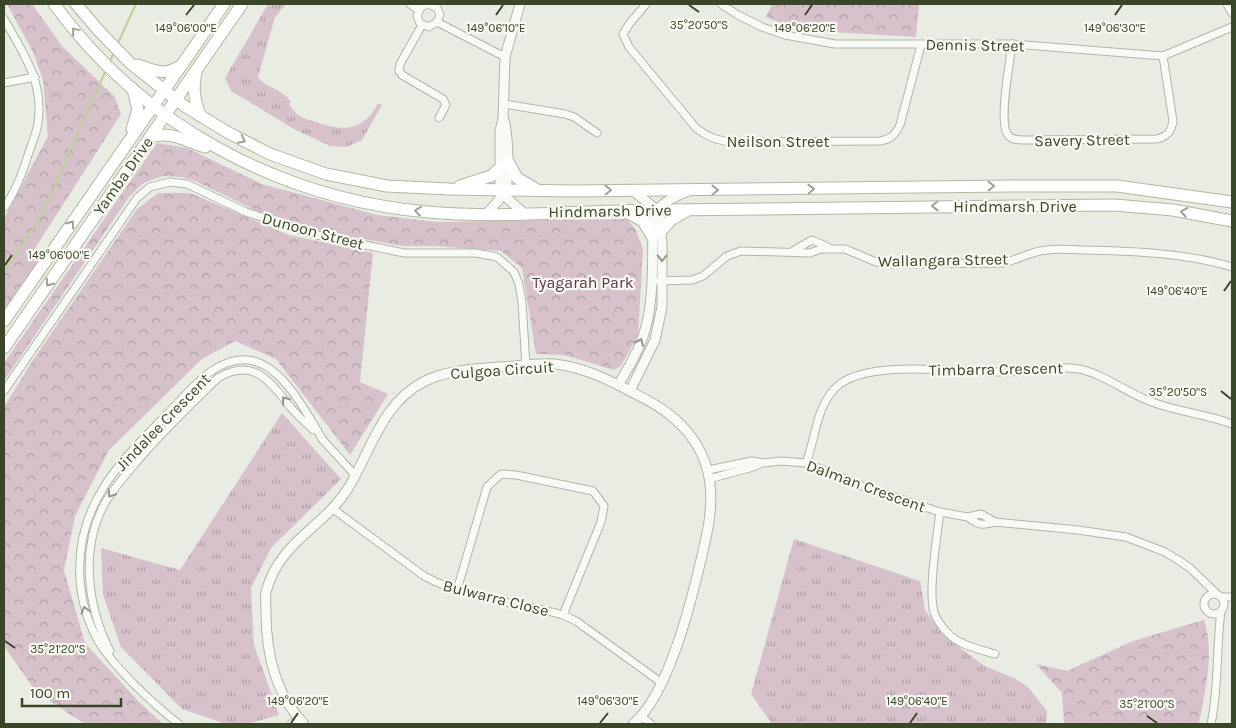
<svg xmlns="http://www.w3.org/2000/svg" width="1236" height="728" viewBox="0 0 1236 728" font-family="Karla,sans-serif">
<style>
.grass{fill:url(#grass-tufts)}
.forest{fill:url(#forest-crowns)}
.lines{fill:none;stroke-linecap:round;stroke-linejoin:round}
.stream{stroke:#c0d09a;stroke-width:2}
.minor-casing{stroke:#b0b7a6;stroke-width:9}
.tertiary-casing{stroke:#b0b7a6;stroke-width:11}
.primary-casing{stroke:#b0b9a0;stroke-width:13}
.minor{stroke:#f8faf6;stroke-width:7}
.tertiary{stroke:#f8faf6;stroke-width:9}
.primary{stroke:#fff;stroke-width:11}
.oneway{stroke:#9ca294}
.oneway2{stroke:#909785}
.ticks{fill:none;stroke:#3a4628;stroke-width:2}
.labels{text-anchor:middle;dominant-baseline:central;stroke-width:4.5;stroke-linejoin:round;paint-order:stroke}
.street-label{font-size:16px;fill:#3a4628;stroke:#f7f9f2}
.park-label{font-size:16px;fill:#643447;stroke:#f7f9f2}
.ticks-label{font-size:12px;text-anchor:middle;fill:#3a4628;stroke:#f7f9f2;stroke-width:4.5;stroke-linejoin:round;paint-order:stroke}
</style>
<defs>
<pattern id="grass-tufts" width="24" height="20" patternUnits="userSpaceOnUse" patternTransform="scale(1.25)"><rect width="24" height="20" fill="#d7c2cc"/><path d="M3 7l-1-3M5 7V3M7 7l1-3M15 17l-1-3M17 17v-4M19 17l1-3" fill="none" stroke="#af9fa6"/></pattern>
<pattern id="forest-crowns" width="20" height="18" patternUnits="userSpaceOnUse" patternTransform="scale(1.25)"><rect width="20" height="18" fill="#d7c2cc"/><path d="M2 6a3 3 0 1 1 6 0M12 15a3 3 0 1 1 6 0" fill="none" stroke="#af9fa6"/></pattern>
</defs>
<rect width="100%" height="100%" fill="#e8ece2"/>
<!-- grass -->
<g class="grass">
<path d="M268,4H286L275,17L258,77C263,86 283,89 291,102L289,104C296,117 303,118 316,122C344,132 364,131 378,103L382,105L362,140L346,147L330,146L294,129L231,91L225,78Z"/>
<polygon points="282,413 341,479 271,548 251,588 254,645 279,715 247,724 226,724 182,709 121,647 103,595 101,548 180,570"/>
<polygon points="794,539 920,581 925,610 942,634 983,665 1016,679 1028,687 1047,711 1046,724 772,724 751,694"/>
</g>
<!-- forest -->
<g class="forest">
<polygon points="7,4 32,4 62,46 114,96 121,114 32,253 42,260 4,317 4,219 48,136 43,80 33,52"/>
<polygon points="772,4 919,4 916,37 799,30 766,17"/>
<polygon points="157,143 187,148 262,184 377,215 436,222 627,219 636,230 643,249 638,335 621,366 614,370 564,355 536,354 522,268 501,251 435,246 403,246 325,232 259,212 195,181 182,177 163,176 151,180 142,184 129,197 4,381 4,363"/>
<polygon points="158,193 190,193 289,235 373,253 360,382 388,394 350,455 276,359 235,341 202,359 109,450 75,516 64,570 85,643 138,701 163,724 85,724 36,692 4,646 4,407 33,360 137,209"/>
<path d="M1204,620C1215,654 1205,690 1199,724H1064L1062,693L1036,664L1067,671L1133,641Z"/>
</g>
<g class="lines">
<!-- stream -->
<g class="stream">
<polyline points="118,43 136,4"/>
<polyline points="110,61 114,52"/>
<polyline points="4,273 42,214 106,70"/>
</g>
<defs>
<g id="minor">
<polyline points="410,4 418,10"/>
<polyline points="427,4 421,7 417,16 420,23 429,27 437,22 440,15 437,8 428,4"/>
<path d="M646,4L630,23L623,34L629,47L696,128C707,137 717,140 730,142L880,141C891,139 895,135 900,125L921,45"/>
<polyline points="721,4 738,15 762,27 785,35 835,44 1012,44 1163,56 1232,27"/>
<polyline points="1227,4 1232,13"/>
<path d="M4,19C23,53 44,81 38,123C37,132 32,143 29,152C23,172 16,191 4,208"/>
<polyline points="437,22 505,57"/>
<polyline points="422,25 400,64 399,71 402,75 443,99 446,105 439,118"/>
<path d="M1012,44C1010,62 998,123 1008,135C1012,140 1018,140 1023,140L1157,139C1168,136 1171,132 1173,121L1163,56"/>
<polyline points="4,83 35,77"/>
<polyline points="504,104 565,114 574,117 597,133"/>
<polyline points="793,251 812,240 828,247"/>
<path d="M659,281L692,280L703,276L727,256L741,251L810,253L821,249H845L876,262L890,264L1003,263C1018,260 1031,251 1047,250C1059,248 1072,250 1085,250C1133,251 1186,253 1232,267"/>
<polyline points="4,391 137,198 150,187 170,182 187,184 246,212 312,234 404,253 476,253 497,257 514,272 519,284 522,302 526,366"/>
<polyline points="321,438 355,475"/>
<path d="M806,463C816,438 816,402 840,384C873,359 962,373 1004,372C1029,372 1055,365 1079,369C1102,373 1129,394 1152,402C1178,412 1206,414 1232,424"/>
<polyline points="708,470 752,461 763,463 781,461 806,463 865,487 940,512 968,517 981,514 995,522 1078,530 1126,537 1165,552 1178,560 1190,568 1218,595"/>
<polyline points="709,479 753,467 762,463"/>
<path d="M333,509L424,576C466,599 517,602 563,615L576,621L662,683"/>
<path d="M940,512C937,537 928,590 934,612C938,624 950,638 962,643C972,648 984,651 995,654"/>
<path d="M968,517C977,525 983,526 995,522"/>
<polyline points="457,590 487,487 501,474 516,475 593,491 604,506 601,522 563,615"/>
<circle cx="1214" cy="604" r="10"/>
<polyline points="1221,597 1232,597"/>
<path d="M110,651C87,606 80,548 105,503C115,486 128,472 140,458C165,429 191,404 218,378C254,356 271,383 291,408C298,416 306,423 313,430"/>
<polyline points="642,717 651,724"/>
<path d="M179,724C154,705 111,665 96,637C74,594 74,542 97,499C114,466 143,439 169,412C190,391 214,357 248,360C283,364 306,413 323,440"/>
<polyline points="291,724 299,719"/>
<path d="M1211,724C1219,687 1216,649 1221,611"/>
</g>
<g id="tertiary">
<polyline points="520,4 505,57 503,119 500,131 500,183 507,198 525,214"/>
<path d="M486,214C495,205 505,195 507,182C509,166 508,135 504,120"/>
<path d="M618,385C628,369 640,349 645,330C655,297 652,250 653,215C662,202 674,197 688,191"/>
<polyline points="630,391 655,340 662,307 662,245 660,216 657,210 632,190"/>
<path d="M304,724C275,694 266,653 266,612C266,606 265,598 266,592C269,580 276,566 284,556C302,532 330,517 347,490C371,452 381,403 425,381C448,370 474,369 499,367C517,366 537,363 555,364C581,367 603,377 626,389C641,397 657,404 670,415C711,448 717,489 706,538C695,587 671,693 633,724"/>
</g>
<g id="primary">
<path d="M54,4C142,125 280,199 428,212C507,219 587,210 666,210C816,209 965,206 1114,205L1173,210L1232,221"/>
<polyline points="76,4 99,31 130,63 183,105 227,132 270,154 326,174 387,186 449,189 575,191 1011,186 1117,186 1232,202"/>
<path d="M137,65C155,70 163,77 180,66"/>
<path d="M196,73C192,89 195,100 200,116"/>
<polyline points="132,129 138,110 133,89"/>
<path d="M150,137C170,130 187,142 205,147"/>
<polyline points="507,159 517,178 536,189"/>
<polyline points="460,186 491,176 500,168"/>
<polyline points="624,211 643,221 652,236"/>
<polyline points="661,231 671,220 688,210"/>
<polyline points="4,321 224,4"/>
<polyline points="4,348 242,4"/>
</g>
</defs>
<!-- minor casing -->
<use href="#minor" class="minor-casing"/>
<!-- tertiary casing -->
<use href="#tertiary" class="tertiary-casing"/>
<!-- primary casing -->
<use href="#primary" class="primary-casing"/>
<!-- minor -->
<use href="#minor" class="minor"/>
<!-- tertiary -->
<use href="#tertiary" class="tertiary"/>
<!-- primary -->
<use href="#primary" class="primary"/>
</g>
<!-- one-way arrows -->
<defs><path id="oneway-chevron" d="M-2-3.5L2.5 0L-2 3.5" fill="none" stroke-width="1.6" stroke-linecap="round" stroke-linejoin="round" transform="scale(1.25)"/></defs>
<g class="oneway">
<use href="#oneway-chevron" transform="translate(75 31) rotate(-130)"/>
<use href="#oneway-chevron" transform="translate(242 140) rotate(27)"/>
<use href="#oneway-chevron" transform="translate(991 186) rotate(-1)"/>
<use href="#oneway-chevron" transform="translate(811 189) rotate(-1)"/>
<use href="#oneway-chevron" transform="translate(608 190) rotate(-1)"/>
<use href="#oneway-chevron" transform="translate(715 190) rotate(-1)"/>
<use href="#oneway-chevron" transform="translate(935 206) rotate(179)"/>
<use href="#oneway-chevron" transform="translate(418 211) rotate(-173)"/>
<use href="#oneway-chevron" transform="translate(1184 212) rotate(-170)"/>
<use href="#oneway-chevron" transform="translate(71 224) rotate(-55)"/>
<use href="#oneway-chevron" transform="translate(49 283) rotate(125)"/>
</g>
<g class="oneway2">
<use href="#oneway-chevron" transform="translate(662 258) rotate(91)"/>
<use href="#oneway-chevron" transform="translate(640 342) rotate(-66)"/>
<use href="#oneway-chevron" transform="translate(285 400) rotate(-128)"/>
<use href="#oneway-chevron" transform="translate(111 494) rotate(123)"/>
<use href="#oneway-chevron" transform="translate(85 610) rotate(-106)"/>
</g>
<!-- ticks -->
<path class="ticks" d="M689,5L699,12M186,15L194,5M496,15L503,5M805,15L812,5M1115,15L1122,5M5,265L12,255M1224,291L1231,281M1221,391L1231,399M5,641L15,648M1147,716L1157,723M291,723L298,713M600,723L608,713M910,723L917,713"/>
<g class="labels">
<!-- street labels -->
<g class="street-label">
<text transform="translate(975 45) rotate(1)">Dennis Street</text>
<text transform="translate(1082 140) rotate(-1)">Savery Street</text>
<text x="778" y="141">Neilson Street</text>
<text transform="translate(123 176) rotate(-55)">Yamba Drive</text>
<text x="1015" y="206">Hindmarsh Drive</text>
<text transform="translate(610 211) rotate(-1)">Hindmarsh Drive</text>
<text transform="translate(313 231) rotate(15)">Dunoon Street</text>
<text transform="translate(943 260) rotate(-1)">Wallangara Street</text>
<text transform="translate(996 369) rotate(-1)">Timbarra Crescent</text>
<text transform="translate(502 370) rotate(-4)">Culgoa Circuit</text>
<text transform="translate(163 422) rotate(-46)">Jindalee Crescent</text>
<text transform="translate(866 486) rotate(20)">Dalman Crescent</text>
<text transform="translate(496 598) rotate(14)">Bulwarra Close</text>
</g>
<!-- park labels -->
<g class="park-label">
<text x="583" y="282">Tyagarah Park</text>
</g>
</g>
<g class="ticks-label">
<text x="699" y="29">35°20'50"S</text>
<text x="186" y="32">149°06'00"E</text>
<text x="496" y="32">149°06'10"E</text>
<text x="805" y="32">149°06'20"E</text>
<text x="1115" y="32">149°06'30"E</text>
<text x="59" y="259">149°06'00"E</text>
<text x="1177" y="295">149°06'40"E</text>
<text x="1178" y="396">35°20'50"S</text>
<text x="58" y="653">35°21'20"S</text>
<text x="298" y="705">149°06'20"E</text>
<text x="608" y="705">149°06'30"E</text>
<text x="917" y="705">149°06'40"E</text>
<text x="1147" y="708">35°21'00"S</text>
</g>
<!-- border -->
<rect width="1236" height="728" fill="none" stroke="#3a4628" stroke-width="10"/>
<!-- scale -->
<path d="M22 698v8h99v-8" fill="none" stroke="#3a4628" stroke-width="2.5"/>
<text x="30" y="698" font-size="15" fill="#3a4628" stroke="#f7f9f2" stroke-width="4" paint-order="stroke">100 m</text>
</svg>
